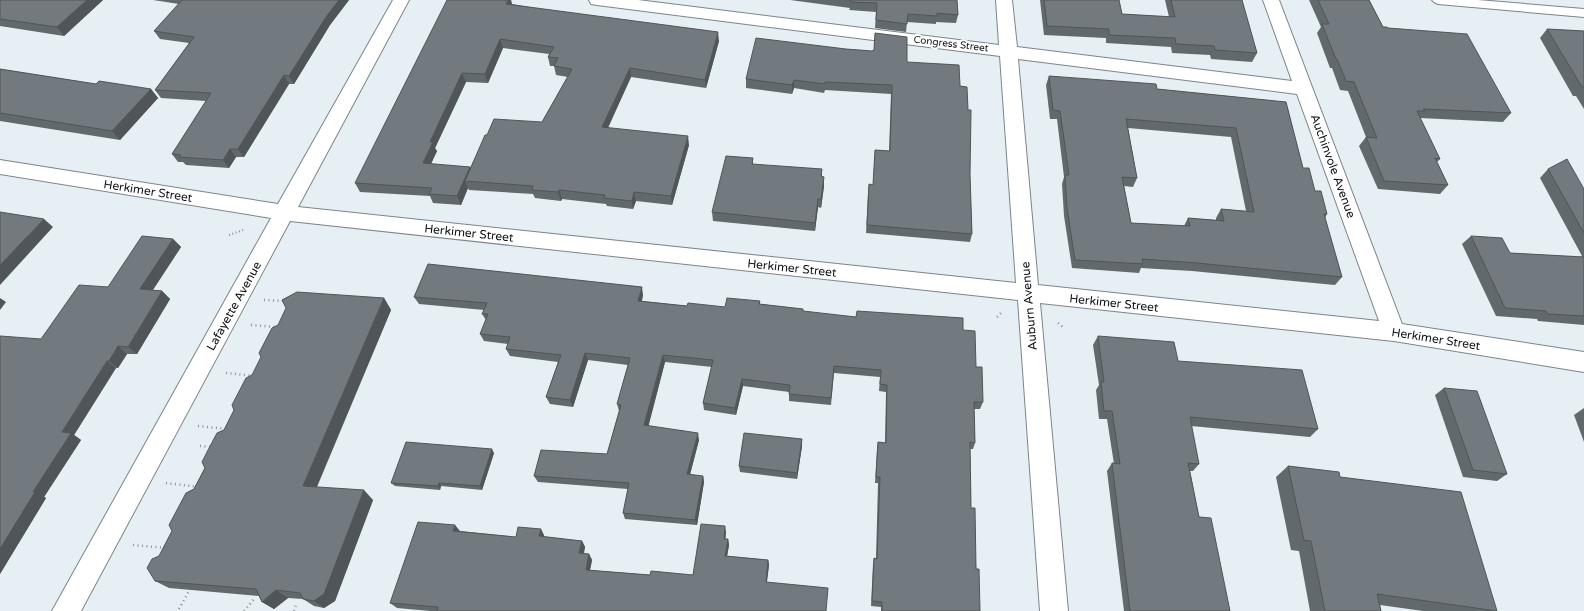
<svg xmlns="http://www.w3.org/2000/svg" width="1584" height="611" viewBox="0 0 1584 611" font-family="'Varela Round',sans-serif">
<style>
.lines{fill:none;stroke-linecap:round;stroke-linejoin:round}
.lane-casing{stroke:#7c858a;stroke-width:2}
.street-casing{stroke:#7c858a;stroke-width:2}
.path-far1{stroke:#8b9296;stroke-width:2;stroke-dasharray:1 2.5;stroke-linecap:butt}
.path{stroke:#8b9296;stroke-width:2.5;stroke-dasharray:1 3.5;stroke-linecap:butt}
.lane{fill:#fff;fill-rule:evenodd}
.street{fill:#fff;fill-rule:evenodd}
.wall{fill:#62696d;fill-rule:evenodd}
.shaded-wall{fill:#505559}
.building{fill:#727a7f;stroke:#505559;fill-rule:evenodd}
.labels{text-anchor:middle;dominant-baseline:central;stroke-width:4;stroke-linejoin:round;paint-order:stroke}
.far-street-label{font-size:10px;fill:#0f1214;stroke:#fff}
.street-label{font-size:12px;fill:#0f1214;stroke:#fff}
</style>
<rect width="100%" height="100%" fill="#e5eff4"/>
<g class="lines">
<defs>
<polygon id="lane" points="1432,0 1478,0 1584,9 1584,17 1438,4 1434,2"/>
<path id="street" d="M393,0H409L298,207L1016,283L1000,56L597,5L591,4L589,0H638L999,45L996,0H1012L1017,47L1292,81L1263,0H1279L1402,324L1584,352V372L1394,341L1040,303L1068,611H1040L1018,300L290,221L81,611H52L271,218L0,174V160L278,204ZM1018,59L1297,94L1379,321L1038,285Z"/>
</defs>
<!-- lane casing -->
<use href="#lane" class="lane-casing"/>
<!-- street casing -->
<use href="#street" class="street-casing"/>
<!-- path-far1 -->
<polyline class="path-far1" points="229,235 243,230"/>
<!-- path -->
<g class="path">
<polyline points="264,300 285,301"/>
<polyline points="997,317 1001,313"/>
<polyline points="1058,323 1063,327"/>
<polyline points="251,325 276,327"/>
<polyline points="226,373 253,376"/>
<polyline points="198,426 227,429"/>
<polyline points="200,446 212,447"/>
<polyline points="166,483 199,487"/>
<polyline points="133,545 166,548"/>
<polyline points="179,609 189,591"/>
<polyline points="244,611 254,599"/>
<polyline points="294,611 296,605"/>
</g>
<!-- lane -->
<use href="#lane" class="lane"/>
<!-- street -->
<use href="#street" class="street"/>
</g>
<!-- wall -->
<g class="wall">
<polygon points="0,0 103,0 64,36 0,26"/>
<polygon points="153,0 349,0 330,25 294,84 289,84 244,157 236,157 229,168 186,165 183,162 178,162 172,154 206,101 161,98 155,90 189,43 160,39 154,31 179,4"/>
<path d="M511,0L512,4L719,41L706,88L631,77L608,128L689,145L672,205L636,201L633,209L607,206L606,204L562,199L561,201L535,198L533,194L469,190L468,188L461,205L433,203L430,196L360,192L355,183ZM503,48L549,54L548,57L550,66H554L556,75L568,77L542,122L487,135L470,168V167L431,164L437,151L435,148L466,82L488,83Z"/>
<polygon points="790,0 957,0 958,15 956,23 936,22 936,24 907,22 906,32 875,28 876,12 849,10 850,8"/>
<polygon points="1040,0 1119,0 1122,14 1169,17 1165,0 1242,0 1257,53 1252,62 1211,59 1210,55 1172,53 1171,47 1106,43 1106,38 1044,35"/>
<polygon points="1309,0 1369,0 1383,27 1388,28 1511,113 1503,122 1420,118 1440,159 1437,162 1448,185 1440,194 1378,189 1359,146 1366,137 1348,91 1340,90 1332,68 1330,68 1317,33 1321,27"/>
<polygon points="1547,29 1584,31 1584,109 1576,96 1573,96 1540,38"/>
<polygon points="875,33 907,62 960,86 970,175 972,234 970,242 866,233 868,193 869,184 873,185 875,150 889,151 891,94 825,90 824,93 794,88 792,94 746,88 746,79 846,49 872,51 874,50"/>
<polygon points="0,69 96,84 151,89 158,98 120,140 0,121"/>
<path d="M1049,76L1157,89L1286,102L1303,168L1327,214L1325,218L1342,277L1335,285L1192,271L1141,268L1139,273L1072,268L1064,216L1062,184L1064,177L1057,119H1050L1046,85ZM1128,128L1231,137L1246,211L1221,209L1216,218V220L1188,218L1184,226L1131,223L1124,186L1133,187L1137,178Z"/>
<polygon points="753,158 753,165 822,169 822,177 824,177 824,186 821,208 818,207 815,231 713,221 712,212"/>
<polygon points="1548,169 1584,189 1584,325 1538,321 1537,319 1496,316 1462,244 1471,236 1510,253 1581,257 1582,256 1540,178"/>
<polygon points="173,239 181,247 153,290 162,291 170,299 137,354 127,354 118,368 116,368 74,435 81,440 44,497 46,498 0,574 41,339 108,287"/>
<polygon points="643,295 642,301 687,306 725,307 760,301 760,304 803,309 803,312 963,330 976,367 983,402 980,409 974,409 975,443 973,449 970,449 971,508 980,611 881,611 881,607 871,606 873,564 874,558 876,559 878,483 875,483 877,449 878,442 885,443 886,392 879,391 880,377 834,373 831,405 789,401 789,392 743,386 736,415 704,410 703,403 712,367 665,362 648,426 699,440 690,475 703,476 704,482 697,525 625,519 623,513 628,489 538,482 534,476 607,454 619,411 617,404 628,365 588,360 573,407 550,404 546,397 558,362 510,356 506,349 508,344 484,341 480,334 486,320 482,314 484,310 419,304 414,297"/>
<polygon points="384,298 391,310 317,487 373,500 335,601 324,608 314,606 303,599 288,598 274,609 262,602 259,596 169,588 155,581 159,556 194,489 252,375"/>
<polygon points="1098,336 1178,361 1318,429 1310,437 1191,426 1199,464 1193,471 1190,471 1199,517 1230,611 1124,611 1107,471 1112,463 1114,464 1107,419 1099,419 1096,390 1099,385 1093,345"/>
<polygon points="1444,388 1507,474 1497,481 1463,477 1435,395"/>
<polygon points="1584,408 1584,442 1574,415"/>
<polygon points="802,439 802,446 797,479 740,472 739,466"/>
<polygon points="494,453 482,490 441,486 440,490 395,486 391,483"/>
<polygon points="1288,466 1340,477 1497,611 1423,611 1380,605 1381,611 1310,611 1299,551 1291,550 1276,477"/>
<polygon points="460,531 516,537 544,535 544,537 582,541 585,547 584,554 589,554 592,560 590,570 650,575 693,575 726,532 725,539 728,539 729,545 727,556 768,560 769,565 767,582 826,611 430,611 397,608 390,603"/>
</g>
<!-- shaded-wall -->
<g class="shaded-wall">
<polygon points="87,0 103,0 64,36 57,27"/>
<polygon points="339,0 349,0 330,25 294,84 289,76 326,17"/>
<polygon points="508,0 511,0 512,6 506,4"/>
<polygon points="718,32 719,41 706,88 705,80"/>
<polygon points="500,39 503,48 488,83 485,74"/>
<polygon points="630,68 631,77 604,136 602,127"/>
<polygon points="462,73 466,82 435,148 437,151 427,172 423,163 430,142"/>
<polygon points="284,75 289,84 244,157 238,149"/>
<polygon points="794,80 794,88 792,94 792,85"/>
<polygon points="151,89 158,98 120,140 112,131"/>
<polygon points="688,136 689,145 672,205 671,196"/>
<polygon points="230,149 236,157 229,168 223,160"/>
<polygon points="470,167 474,176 465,181 468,188 461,205 457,196"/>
<polygon points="824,177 824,186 821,208 821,199"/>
<polygon points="559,190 562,199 561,201 558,192"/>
<polygon points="634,192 636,201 633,209 632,201"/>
<polygon points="818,199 818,207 815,231 815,223"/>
<polygon points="44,219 53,227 0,285 0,265"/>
<polygon points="173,239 181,247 148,297 140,289"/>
<polygon points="642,287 643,295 640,309 638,301"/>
<polygon points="162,291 170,299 137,354 128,347"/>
<polygon points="0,298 6,302 0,310"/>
<polygon points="384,298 391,310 313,495 303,486"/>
<polygon points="118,346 127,354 118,368 109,361"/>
<polygon points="585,353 588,360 573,407 570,400"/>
<polygon points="663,355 665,362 647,432 644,425"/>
<polygon points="107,361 116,368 74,435 81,440 44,497 46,498 0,574 0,549 33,492 62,432"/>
<polygon points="742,379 743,386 736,415 735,408"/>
<polygon points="698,433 699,440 688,481 687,474"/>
<polygon points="802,439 802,446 797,479 797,473"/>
<polygon points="492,449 494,453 482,490 480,486"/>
<polygon points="703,476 704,482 697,525 695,520"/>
<polygon points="439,483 441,486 440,490 438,486"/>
<polygon points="364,490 373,500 335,601 324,608 314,601"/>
<polygon points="455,525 460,531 453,531"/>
<polygon points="725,526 726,532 725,545 724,539"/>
<polygon points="541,529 544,535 543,542 539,536"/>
<polygon points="728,539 729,545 726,562 725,556"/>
<polygon points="582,541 585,547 582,559 579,553"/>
<polygon points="589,554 592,560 589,575 586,570"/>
<polygon points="768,560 769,565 766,587 766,582"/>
<polygon points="276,590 288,598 274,609 262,602"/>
</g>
<!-- building -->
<g class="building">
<polygon points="0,0 87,0 57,27 0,19"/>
<polygon points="182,0 339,0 326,17 289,76 284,75 238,149 230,149 223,160 179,157 181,155 172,154 211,93 155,90 194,37 154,31"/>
<polygon points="447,0 508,0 506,4 718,32 705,80 630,68 602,127 688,136 671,196 634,192 632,201 604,198 605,195 559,190 558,192 532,190 533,186 465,181 485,135 487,135 494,119 542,122 572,69 554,66 558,58 548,57 554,47 500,39 485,74 462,73 430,142 433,142 423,163 470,167 457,196 429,194 432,188 355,183"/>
<polygon points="850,0 957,0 958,15 937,13 937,16 908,14 907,24 876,20 877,3 850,2"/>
<polygon points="1044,0 1119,0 1122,14 1175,17 1171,0 1242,0 1257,53 1215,50 1214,46 1176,44 1175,38 1109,35 1109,29 1047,26"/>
<polygon points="1318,0 1369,0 1383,27 1387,27 1388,28 1467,34 1511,113 1423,109 1425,111 1417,111 1440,159 1435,158 1448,185 1384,181 1366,137 1377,138 1354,82 1346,81 1337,59 1336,59 1322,24 1329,24"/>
<polygon points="1547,29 1584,31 1584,87 1582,87"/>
<polygon points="875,33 907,37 907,62 959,65 960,86 967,87 968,110 971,110 970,175 972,234 867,225 869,184 873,185 875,150 890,151 892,85 825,82 825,84 794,80 792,85 746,79 756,38 846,49 872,51 874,50"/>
<polygon points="0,69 96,84 99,81 151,89 112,131 0,113"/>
<path d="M1049,76L1156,84L1157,89L1286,102L1303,168H1309L1315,191H1321L1327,214H1324L1342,277L1197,263L1142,259L1143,264L1075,260L1067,208L1065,175H1069L1060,111L1053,110ZM1126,119L1236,128L1254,212L1221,209L1224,221L1188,218L1190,226L1131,223L1122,177L1137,178Z"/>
<polygon points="726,156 753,158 752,164 822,169 821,176 824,177 821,199 818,199 815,223 712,212"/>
<polygon points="1567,159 1584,189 1584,233 1548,169"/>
<polygon points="0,212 44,219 0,265"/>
<polygon points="142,236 173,239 140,289 162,291 128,347 118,346 109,361 107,361 62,432 71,433 33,492 35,492 0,549 0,336 41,339 79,285 108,287"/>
<polygon points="1471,236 1502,238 1510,253 1584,257 1584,316 1548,314 1546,311 1505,308"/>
<polygon points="428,264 642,287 638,301 687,306 688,303 725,307 727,298 760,301 759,304 803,309 803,311 856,317 857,311 963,318 963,330 975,331 976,367 982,367 983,402 974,402 975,443 970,442 971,508 975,508 976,569 979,569 980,611 882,611 882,602 872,601 874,558 877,559 880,477 876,477 878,442 886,443 887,385 880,384 881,370 834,366 831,398 789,394 790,385 742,379 735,408 703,403 713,360 663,355 644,425 698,433 687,474 703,476 695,520 623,513 629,483 534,476 541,450 607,454 621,405 617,404 630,358 585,353 570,400 546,397 561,355 506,349 510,337 480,334 488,314 482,314 487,303 414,297"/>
<polygon points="297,292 384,298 303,486 364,490 324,594 314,601 303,599 300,593 276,590 262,602 256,589 155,581 147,568 152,559 159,556 172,531 169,525 186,493 194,489 205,468 202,462 207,452 217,433 224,430 234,410 232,405 246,378 252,375 261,357 259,353 272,328 278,325 286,308 282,300"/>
<polygon points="1098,336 1174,342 1178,361 1302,370 1318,429 1190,417 1199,464 1188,463 1199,517 1211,518 1230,611 1130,611 1112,463 1120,464 1112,411 1104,411 1101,382 1104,382"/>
<polygon points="1444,388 1477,391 1507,474 1473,470"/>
<polygon points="744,433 802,439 797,473 739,466"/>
<polygon points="406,442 492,449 480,486 439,483 438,486 391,483"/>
<polygon points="1288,466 1339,472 1340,477 1461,492 1497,611 1377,594 1381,611 1325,611 1311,541 1304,540"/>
<polygon points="418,522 455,525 453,531 516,537 518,527 541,529 539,536 582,541 579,553 589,554 586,570 650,575 651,571 693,575 701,524 725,526 724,539 728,539 725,556 768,560 766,582 828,588 826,611 437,611 438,607 390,603"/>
</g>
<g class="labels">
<!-- far-street labels -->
<g class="far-street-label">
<text transform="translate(951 44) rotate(7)">Congress Street</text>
</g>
<!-- street labels -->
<g class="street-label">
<text transform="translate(1333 166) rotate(70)">Auchinvole Avenue</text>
<text transform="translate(148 191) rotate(9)">Herkimer Street</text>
<text transform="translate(469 233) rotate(6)">Herkimer Street</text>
<text transform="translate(792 268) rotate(6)">Herkimer Street</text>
<text transform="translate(1114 303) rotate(6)">Herkimer Street</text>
<text transform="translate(234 306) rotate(-61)">Lafayette Avenue</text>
<text transform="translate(1029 306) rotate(-95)">Auburn Avenue</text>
<text transform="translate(1436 339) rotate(9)">Herkimer Street</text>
</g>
</g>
</svg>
